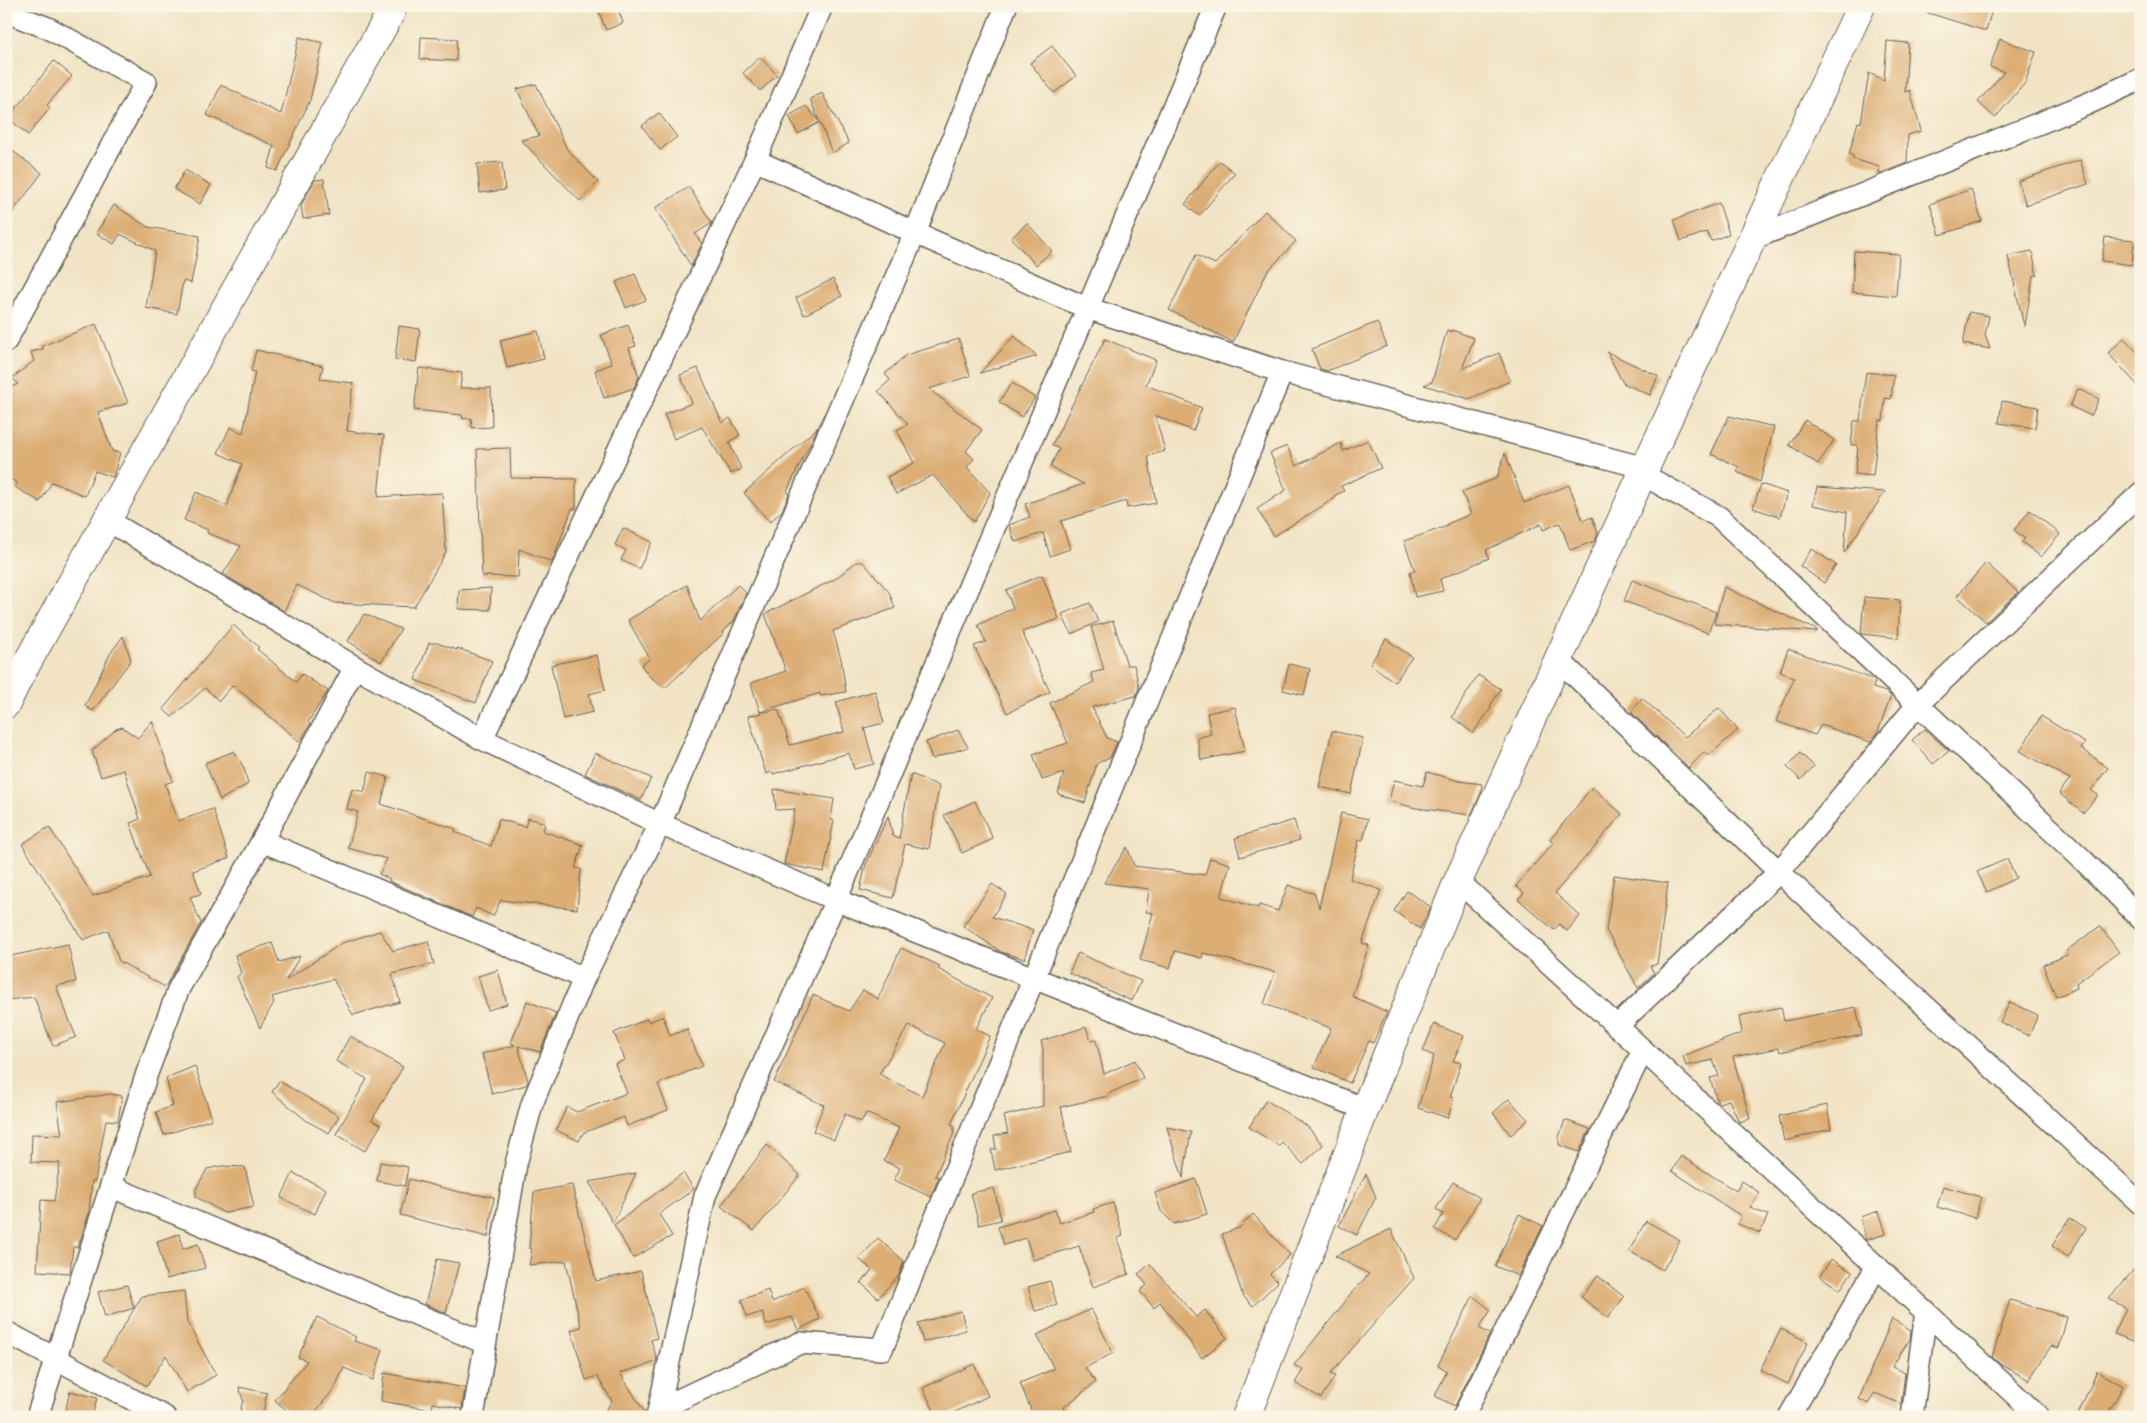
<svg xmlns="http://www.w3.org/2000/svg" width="2147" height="1423" viewBox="0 0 2147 1423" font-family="'EB Garamond',serif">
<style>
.building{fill:#dcad74;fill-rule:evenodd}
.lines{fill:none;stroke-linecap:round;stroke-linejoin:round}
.street-casing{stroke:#676257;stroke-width:24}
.secondary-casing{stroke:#676257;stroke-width:30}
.street{stroke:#fff;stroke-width:21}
.secondary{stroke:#fff;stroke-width:28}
</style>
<rect width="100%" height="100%" fill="#fcf5e5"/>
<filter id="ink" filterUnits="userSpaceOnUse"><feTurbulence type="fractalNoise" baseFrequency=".02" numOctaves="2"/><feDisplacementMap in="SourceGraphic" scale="10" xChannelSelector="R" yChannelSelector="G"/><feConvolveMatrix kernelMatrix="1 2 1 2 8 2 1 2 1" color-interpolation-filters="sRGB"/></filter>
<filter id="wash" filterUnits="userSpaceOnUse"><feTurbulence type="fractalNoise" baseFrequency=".0096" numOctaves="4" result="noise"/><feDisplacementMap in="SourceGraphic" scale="20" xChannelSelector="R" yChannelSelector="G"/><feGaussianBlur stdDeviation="1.12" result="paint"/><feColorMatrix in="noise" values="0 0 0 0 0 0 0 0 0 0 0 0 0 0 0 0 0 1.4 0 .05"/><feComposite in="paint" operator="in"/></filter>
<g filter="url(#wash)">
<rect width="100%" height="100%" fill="#f1e3c4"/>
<g id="blocks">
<!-- building -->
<g class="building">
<polygon points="617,6 623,23 606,30 599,12"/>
<polygon points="1922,6 1993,6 1986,31 1922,11"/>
<polygon points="299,37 323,43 310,100 277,171 268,168 274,146 207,115 221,85 281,114"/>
<polygon points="421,37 457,39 456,61 420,59"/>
<polygon points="2000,39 2036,52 2025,83 1995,118 1978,102 2004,72 1990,67"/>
<polygon points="1887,41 1908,43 1905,92 1910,90 1921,131 1908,135 1907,163 1879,174 1879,167 1853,159 1853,156 1849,154 1858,122 1861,123 1869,73 1884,80"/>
<polygon points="1052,46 1076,76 1054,93 1030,63"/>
<polygon points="760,57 777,75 760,91 743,73"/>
<polygon points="54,61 72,76 47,105 50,108 28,135 8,118"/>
<polygon points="536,84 567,149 598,182 580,201 521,140 539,136 517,89"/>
<polygon points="822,93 849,143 832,153 820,122 798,134 789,116 806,106 819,121 810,99"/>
<polygon points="659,113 677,137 660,150 642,126"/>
<polygon points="6,146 42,173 6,221"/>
<polygon points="2080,160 2088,184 2026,205 2018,181"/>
<polygon points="1220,161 1235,173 1199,216 1185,204"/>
<polygon points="502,162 505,190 480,193 477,164"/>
<polygon points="185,170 211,185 200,204 174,189"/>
<polygon points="324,179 329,215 303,219 301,205 315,180"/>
<polygon points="689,187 712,223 695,234 702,244 691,266 655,208"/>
<polygon points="1971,189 1982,221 1940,235 1930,204"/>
<polygon points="1719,203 1729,234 1711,241 1707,232 1681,241 1674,220"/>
<polygon points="114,205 148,227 200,236 191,283 183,281 177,314 146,308 155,251 120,234 114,244 96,233"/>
<polygon points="1265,211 1296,241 1267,272 1233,342 1169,310 1196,255 1215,264"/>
<polygon points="1027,223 1052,251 1036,265 1011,238"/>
<polygon points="2105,237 2134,240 2132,265 2102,261"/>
<polygon points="1854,251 1899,254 1896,296 1852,292"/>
<polygon points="2032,251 2037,275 2033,276 2025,326 2024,326 2008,256"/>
<polygon points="635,274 646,300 626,308 616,282"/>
<polygon points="833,279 842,296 804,315 796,298"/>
<polygon points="1969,312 1989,316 1985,335 1990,349 1963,344"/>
<polygon points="1377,322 1387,346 1327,371 1320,369 1312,349"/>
<polygon points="96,324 128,403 98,412 112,451 120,453 113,477 95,471 85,496 52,482 40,502 15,487 17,483 6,476 6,390 18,384 12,378 34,361 31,352 43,349 42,346"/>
<polygon points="628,325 636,346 629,348 639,377 634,388 604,398 595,370 612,364 601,335"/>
<polygon points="399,326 420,329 416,362 395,360"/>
<polygon points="1447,330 1452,332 1452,330 1474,338 1462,369 1499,353 1510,381 1469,399 1424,385 1432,382"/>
<polygon points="538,331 544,359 507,368 500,340"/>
<polygon points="1014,336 1037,356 980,373"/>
<polygon points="2124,338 2141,356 2141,389 2108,353"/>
<polygon points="959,339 970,376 929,389 982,430 966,451 974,459 967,467 990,493 974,522 933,475 896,494 887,477 914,463 897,430 908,424 878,391 890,380 885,374 906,355"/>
<polygon points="1105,339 1156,360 1146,385 1202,408 1193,431 1155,415 1165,451 1148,456 1156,503 1127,508 1126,501 1061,521 1070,549 1050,556 1043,533 1015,542 1009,525 1030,517 1025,504 1084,484 1050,467 1059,449 1052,445"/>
<polygon points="256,350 323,366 320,379 353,383 347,431 384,435 378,497 442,493 446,552 414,607 335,603 297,585 284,611 223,574 241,546 207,533 208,530 184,520 196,492 227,506 242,464 218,453 230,427 243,433 255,372 251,371"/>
<polygon points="1607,352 1658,376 1650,395 1623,383"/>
<polygon points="419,368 462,373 460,388 491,388 492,427 472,428 471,418 463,419 462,415 414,410"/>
<polygon points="698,368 722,423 730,418 740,435 729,442 741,469 731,474 702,427 674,439 664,414 692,403 680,375"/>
<polygon points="1866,372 1894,375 1891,399 1885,398 1883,421 1879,421 1873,476 1855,474 1858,445 1851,445 1854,421 1860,421"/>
<polygon points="1012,383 1035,398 1022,417 999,402"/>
<polygon points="2078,389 2099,399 2091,416 2070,406"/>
<polygon points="2002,401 2038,407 2035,428 1999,423"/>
<polygon points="1729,416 1774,427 1760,482 1737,472 1739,467 1711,454"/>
<polygon points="1805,420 1834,440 1818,464 1789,445"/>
<polygon points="818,427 787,491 789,494 782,511 770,522 744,493"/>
<polygon points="1368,440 1381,468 1341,486 1344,491 1334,496 1335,498 1274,536 1257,509 1286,490 1270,453 1287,446 1296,466 1341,443 1343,451"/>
<polygon points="510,448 511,478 576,479 576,509 572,509 552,562 519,549 518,577 482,576 477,449"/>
<polygon points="1505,453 1524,503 1569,485 1583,521 1592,517 1598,533 1595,541 1570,550 1560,523 1543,530 1541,524 1486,550 1489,558 1440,579 1443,591 1415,597 1410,572 1415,571 1404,541 1448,526 1447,524 1471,514 1462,492 1497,478"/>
<polygon points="1761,484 1787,493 1780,517 1753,508"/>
<polygon points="1817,487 1885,492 1844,553 1847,512 1813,505"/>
<polygon points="2030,510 2060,534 2041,557 2022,542 2025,539 2014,530"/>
<polygon points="623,528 652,542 639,569 621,560 626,550 615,545"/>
<polygon points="1812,549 1836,565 1824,583 1800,566"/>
<polygon points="856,562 863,562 889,592 895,608 833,631 841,659 846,692 820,696 820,693 760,712 751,683 786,671 765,614 835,579"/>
<polygon points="1986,563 2018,592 1986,622 1957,596"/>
<polygon points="1042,575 1059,619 1022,632 1050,692 1007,713 974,646 986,642 978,625 1013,608 1006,590"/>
<polygon points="1632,580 1716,612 1708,633 1624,601"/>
<polygon points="687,585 700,621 738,585 746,593 734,621 723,632 724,633 665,688 649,676 641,665 650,659 628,620"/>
<polygon points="1724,587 1817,630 1817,632 1714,624"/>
<polygon points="491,588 490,610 458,609 459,590"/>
<polygon points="1864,597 1900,600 1898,638 1861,634"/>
<polygon points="1090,603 1098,622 1071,634 1062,614"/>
<polygon points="364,614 401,629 381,662 348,641"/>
<polygon points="1113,621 1127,665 1134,665 1139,687 1136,696 1092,707 1107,738 1117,742 1110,758 1097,763 1085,803 1058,794 1064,773 1042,780 1033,754 1068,743 1050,703 1094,682 1091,673 1104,670 1091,627"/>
<polygon points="233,625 259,647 257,649 296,682 302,674 328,691 308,722 310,724 300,742 233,685 219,701 205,688 172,717 163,709"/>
<polygon points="123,636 131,660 93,711 85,706 110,654"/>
<polygon points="1386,639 1412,657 1395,682 1370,664"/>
<polygon points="429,643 437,643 457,650 457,648 492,661 476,703 415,680"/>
<polygon points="1788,649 1873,679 1875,681 1873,688 1886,692 1891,696 1877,734 1870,742 1821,725 1815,735 1776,721 1794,678 1780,672"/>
<polygon points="597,655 605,690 589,694 593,712 563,719 551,665"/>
<polygon points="1289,664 1310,669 1304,695 1283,690"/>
<polygon points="1478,675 1501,689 1490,706 1492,707 1473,733 1452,717"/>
<polygon points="875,691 884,723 864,728 874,764 854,769 849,753 773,774 773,772 766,774 748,716 778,709 790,745 844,732 836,702"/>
<polygon points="1642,698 1685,737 1719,708 1738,730 1708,756 1704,752 1689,768 1631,712"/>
<polygon points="1235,707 1245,751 1201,760 1197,738 1211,734 1207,713"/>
<polygon points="2041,716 2085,743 2081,748 2108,768 2091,790 2098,795 2083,813 2059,793 2070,779 2020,751"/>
<polygon points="152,721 173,781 165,784 178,821 213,809 229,858 193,871 201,894 190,897 201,923 165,987 119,961 108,930 83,940 22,844 49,827 93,896 150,877 130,823 140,819 124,770 101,777 92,751 116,729 122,727 138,738"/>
<polygon points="1925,729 1949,751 1933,764 1912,740"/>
<polygon points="958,730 968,747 932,759 926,742"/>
<polygon points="1332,731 1363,738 1351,794 1319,787"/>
<polygon points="234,751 244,768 248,784 220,800 205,763"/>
<polygon points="595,753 651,778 641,800 585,774"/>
<polygon points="1800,753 1814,766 1801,780 1787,767"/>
<polygon points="369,772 388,777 381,804 456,829 455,832 491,846 499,819 525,827 528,818 545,823 543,831 583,845 575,868 581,869 577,909 501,900 493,916 476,908 472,917 389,881 390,879 379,874 387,859 348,848 358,812 347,809 352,789 364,792"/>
<polygon points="1427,772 1459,781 1482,784 1481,793 1471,815 1416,808 1389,801 1394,780 1423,786"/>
<polygon points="911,774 939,786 929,849 905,844 893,898 860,890 866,864 888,816 893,836 899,839"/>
<polygon points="1592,787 1622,814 1555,893 1580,916 1567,931 1559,924 1554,930 1518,899 1524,893 1516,886 1553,843 1550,840"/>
<polygon points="774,789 834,799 831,820 834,821 824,872 784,864 795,809 776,810"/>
<polygon points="975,801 993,839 962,853 944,815"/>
<polygon points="1341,813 1368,819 1363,840 1359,839 1350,879 1381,890 1362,943 1369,945 1352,996 1387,1012 1373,1043 1369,1041 1350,1083 1314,1067 1331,1028 1264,1004 1275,972 1203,953 1202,958 1175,951 1170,968 1140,960 1153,913 1146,912 1149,889 1104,883 1127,847 1134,866 1205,875 1210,858 1230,864 1221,897 1258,908 1259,905 1278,911 1288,885 1315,894 1319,908"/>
<polygon points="1294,820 1300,840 1240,857 1235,838"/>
<polygon points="2007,859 2016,878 1987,892 1977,872"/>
<polygon points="1614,875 1668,883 1657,964 1650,966 1654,973 1638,988 1606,930"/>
<polygon points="992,884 1007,894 992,917 1033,930 1024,959 1001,952 963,926"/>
<polygon points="1407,891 1431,907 1420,929 1394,911"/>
<polygon points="2100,926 2119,952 2076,983 2077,988 2056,997 2043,965 2069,954 2066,951"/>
<polygon points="380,931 393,951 428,941 434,964 392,974 400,1002 353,1015 333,979 272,997 274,1002 260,1028 237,977 241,973 235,955 272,943 279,962 300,956 286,980 342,943"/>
<polygon points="68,944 76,982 56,986 76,1037 53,1046 34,997 6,1000 6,957"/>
<path d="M901,948L940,966L938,969L992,998L976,1029L990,1036L951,1124L954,1125V1133L935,1176L939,1177L931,1197L894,1180L900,1168L884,1161L899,1128L866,1113L861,1122L845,1114L834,1140L813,1131L824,1105L774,1082L813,995L849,1011L863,990L878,999ZM909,1025L945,1043L922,1096L879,1074Z"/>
<polygon points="1078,953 1141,981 1132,1001 1069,973"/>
<polygon points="498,970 507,1004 488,1010 478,976"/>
<polygon points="527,1001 556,1013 540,1052 518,1046 528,1081 526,1085 492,1094 482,1054 515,1045 511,1043"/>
<polygon points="2010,1002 2038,1015 2029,1036 2000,1022"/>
<polygon points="1781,1007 1784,1021 1856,1007 1862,1035 1780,1052 1779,1048 1733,1057 1750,1119 1739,1122 1729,1100 1719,1103 1717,1101 1710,1078 1719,1076 1713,1060 1686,1066 1683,1056 1742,1033 1739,1016"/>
<polygon points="663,1016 670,1036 687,1029 702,1066 658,1084 668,1110 627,1126 624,1117 583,1133 579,1141 556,1130 567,1107 577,1112 627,1093 615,1064 625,1060 614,1033 647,1019 649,1022"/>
<polygon points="1434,1024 1464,1036 1453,1061 1461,1063 1450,1097 1454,1098 1448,1118 1418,1108 1434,1056 1423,1051"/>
<polygon points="1086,1027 1091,1041 1096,1040 1104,1074 1135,1060 1143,1078 1108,1094 1108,1096 1061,1107 1071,1152 995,1170 991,1150 996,1149 994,1136 1008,1133 1004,1116 1043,1106 1043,1050 1041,1041"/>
<polygon points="350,1036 403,1067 372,1120 381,1125 365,1151 336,1134 367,1079 336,1061"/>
<polygon points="195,1066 212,1119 164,1135 156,1112 173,1106 166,1078"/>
<polygon points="279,1081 339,1116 329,1133 307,1121 272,1092"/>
<polygon points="111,1094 122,1096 118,1121 106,1120 95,1181 92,1181 89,1213 78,1247 73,1247 70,1273 37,1271 41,1200 54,1201 60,1163 31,1162 32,1134 62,1135 57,1102"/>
<polygon points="1509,1099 1528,1120 1511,1135 1493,1113"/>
<polygon points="1266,1100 1307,1126 1323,1145 1303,1164 1282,1142 1279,1146 1249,1127"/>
<polygon points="1827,1105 1831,1129 1784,1141 1779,1116"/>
<polygon points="1565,1120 1590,1129 1579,1152 1559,1145 1559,1137"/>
<polygon points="1167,1127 1191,1132 1183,1178"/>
<polygon points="767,1145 800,1175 754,1231 721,1206"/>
<polygon points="1681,1156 1736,1191 1742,1181 1760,1193 1750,1208 1768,1215 1760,1233 1738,1224 1741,1216 1672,1171"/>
<polygon points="380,1162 408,1167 405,1186 377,1181"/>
<polygon points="221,1166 245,1167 254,1207 224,1213 196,1197 196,1189 207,1169"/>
<polygon points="293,1173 326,1189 315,1214 281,1198"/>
<polygon points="636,1173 613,1223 589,1182"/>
<polygon points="683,1173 694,1189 659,1214 672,1236 633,1258 614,1225"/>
<polygon points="1366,1174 1376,1197 1357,1235 1339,1226"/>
<polygon points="409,1179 459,1192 494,1197 488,1237 400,1215"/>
<polygon points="1196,1179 1207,1214 1174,1224 1161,1211 1155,1193"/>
<polygon points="1453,1182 1480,1198 1455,1240 1435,1229 1443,1214 1436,1209"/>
<polygon points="572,1185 596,1281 641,1271 657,1338 651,1340 657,1360 656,1362 620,1373 645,1413 645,1417 601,1417 612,1401 597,1376 586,1380 571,1330 581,1327 566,1261 529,1265 532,1249 529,1248 534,1192"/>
<polygon points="1943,1186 1981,1197 1975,1218 1937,1207"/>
<polygon points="994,1188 1001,1220 979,1225 971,1193"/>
<polygon points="1113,1203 1123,1236 1117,1238 1129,1274 1093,1287 1079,1246 1033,1260 1026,1238 1004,1245 998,1227 1055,1210 1060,1223 1094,1212 1093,1209"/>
<polygon points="1879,1211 1886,1234 1866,1240 1860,1217"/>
<polygon points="1253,1214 1290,1255 1270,1274 1278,1282 1253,1306 1243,1296 1222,1234 1239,1228"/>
<polygon points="1519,1214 1543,1226 1518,1276 1495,1266"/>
<polygon points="2070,1218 2086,1228 2068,1257 2052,1246"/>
<polygon points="1646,1221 1680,1240 1663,1270 1629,1251"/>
<polygon points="1391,1229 1414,1278 1330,1374 1335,1376 1321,1398 1295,1383 1303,1370 1294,1365 1345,1302 1344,1301 1369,1274 1335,1256"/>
<polygon points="179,1234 183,1249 198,1244 205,1268 167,1279 157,1241"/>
<polygon points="878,1238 904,1261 899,1275 878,1298 861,1283 872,1270 859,1259"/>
<polygon points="437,1259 459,1263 446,1313 425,1304"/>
<polygon points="1831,1259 1852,1272 1840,1290 1820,1276"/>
<polygon points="2141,1261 2141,1344 2114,1334 2126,1308 2109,1299"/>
<polygon points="1150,1264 1196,1317 1205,1310 1227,1338 1202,1358 1160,1302 1154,1308 1140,1291 1147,1285 1138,1274"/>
<polygon points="1598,1276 1624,1297 1608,1318 1581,1297"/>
<polygon points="1050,1281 1057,1305 1035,1311 1028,1287"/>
<polygon points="127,1285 134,1308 105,1317 98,1292"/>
<polygon points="804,1287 820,1319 798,1330 792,1317 766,1325 762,1312 747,1317 741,1300 768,1290 772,1302"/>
<polygon points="184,1291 187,1322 216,1375 187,1392 166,1355 147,1386 103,1360 142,1296"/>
<polygon points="1473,1296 1491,1310 1479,1328 1490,1334 1455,1406 1435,1396 1447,1371 1438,1365"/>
<polygon points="2010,1300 2067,1317 2059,1348 2051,1346 2029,1380 2000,1364 1992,1357"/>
<polygon points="1091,1309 1113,1353 1085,1368 1096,1382 1064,1407 1068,1417 1034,1417 1020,1383 1054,1369 1037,1335"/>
<polygon points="961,1311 966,1330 923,1342 918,1323"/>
<polygon points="317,1317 356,1337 354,1341 383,1350 373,1380 344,1368 334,1389 311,1417 294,1417 275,1400 307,1361 298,1357"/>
<polygon points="1892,1319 1911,1330 1910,1339 1892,1367 1905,1373 1901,1404 1875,1393 1868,1404 1859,1399"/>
<polygon points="1781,1329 1808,1342 1788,1384 1760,1370"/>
<polygon points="974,1364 988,1396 945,1417 937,1417 923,1388"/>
<polygon points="2097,1371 2123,1386 2106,1417 2077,1417"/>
<polygon points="384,1373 465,1388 462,1409 433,1403 432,1410 381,1401"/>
<polygon points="239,1387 267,1393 262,1417 239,1417 243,1400"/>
<polygon points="70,1391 97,1398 92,1417 64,1417"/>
</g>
</g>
</g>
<g filter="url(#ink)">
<use href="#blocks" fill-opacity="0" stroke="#676257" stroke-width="1"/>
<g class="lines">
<defs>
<g id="street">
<polyline points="6,12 48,28 146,82 6,341"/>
<polyline points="755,160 915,233 1087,308 1282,372 1645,468 1649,478 1719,517 2083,860 2141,919"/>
<polyline points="1752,239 2087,104 2141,79"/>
<polyline points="107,520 355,667 482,739 660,824 836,900 1365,1109"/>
<polyline points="1558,659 1779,872 2141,1204"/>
<polyline points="482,739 755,160 822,6"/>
<polyline points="262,841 584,978"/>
<polyline points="1458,881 1617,1026 2039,1417"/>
<polyline points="1617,1026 1779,872 1918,704 2141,493"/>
<polyline points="112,1187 485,1343"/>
<polyline points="6,1332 165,1417"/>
<polyline points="659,1409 800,1343 882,1349 1282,372"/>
<polyline points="37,1417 147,1073 179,988 262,841 355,667"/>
<polyline points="473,1417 516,1164 532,1104 584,978 660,824 915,233 1006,6"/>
<polyline points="657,1417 705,1196 836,900 1216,6"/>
<polyline points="1463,1417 1643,1050"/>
<polyline points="1789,1417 1877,1266"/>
<polyline points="1912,1417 1926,1311"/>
</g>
<g id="secondary">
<polyline points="6,704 18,679 390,14 393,6"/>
<polyline points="1246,1417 1365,1109 1458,881 1645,468 1861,6"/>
</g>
</defs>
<!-- street casing -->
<use href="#street" class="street-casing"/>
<!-- secondary casing -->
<use href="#secondary" class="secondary-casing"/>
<!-- street -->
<use href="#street" class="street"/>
<!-- secondary -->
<use href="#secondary" class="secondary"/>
</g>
</g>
<!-- margin -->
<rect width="2147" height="1423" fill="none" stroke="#fcf5e5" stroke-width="25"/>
</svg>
